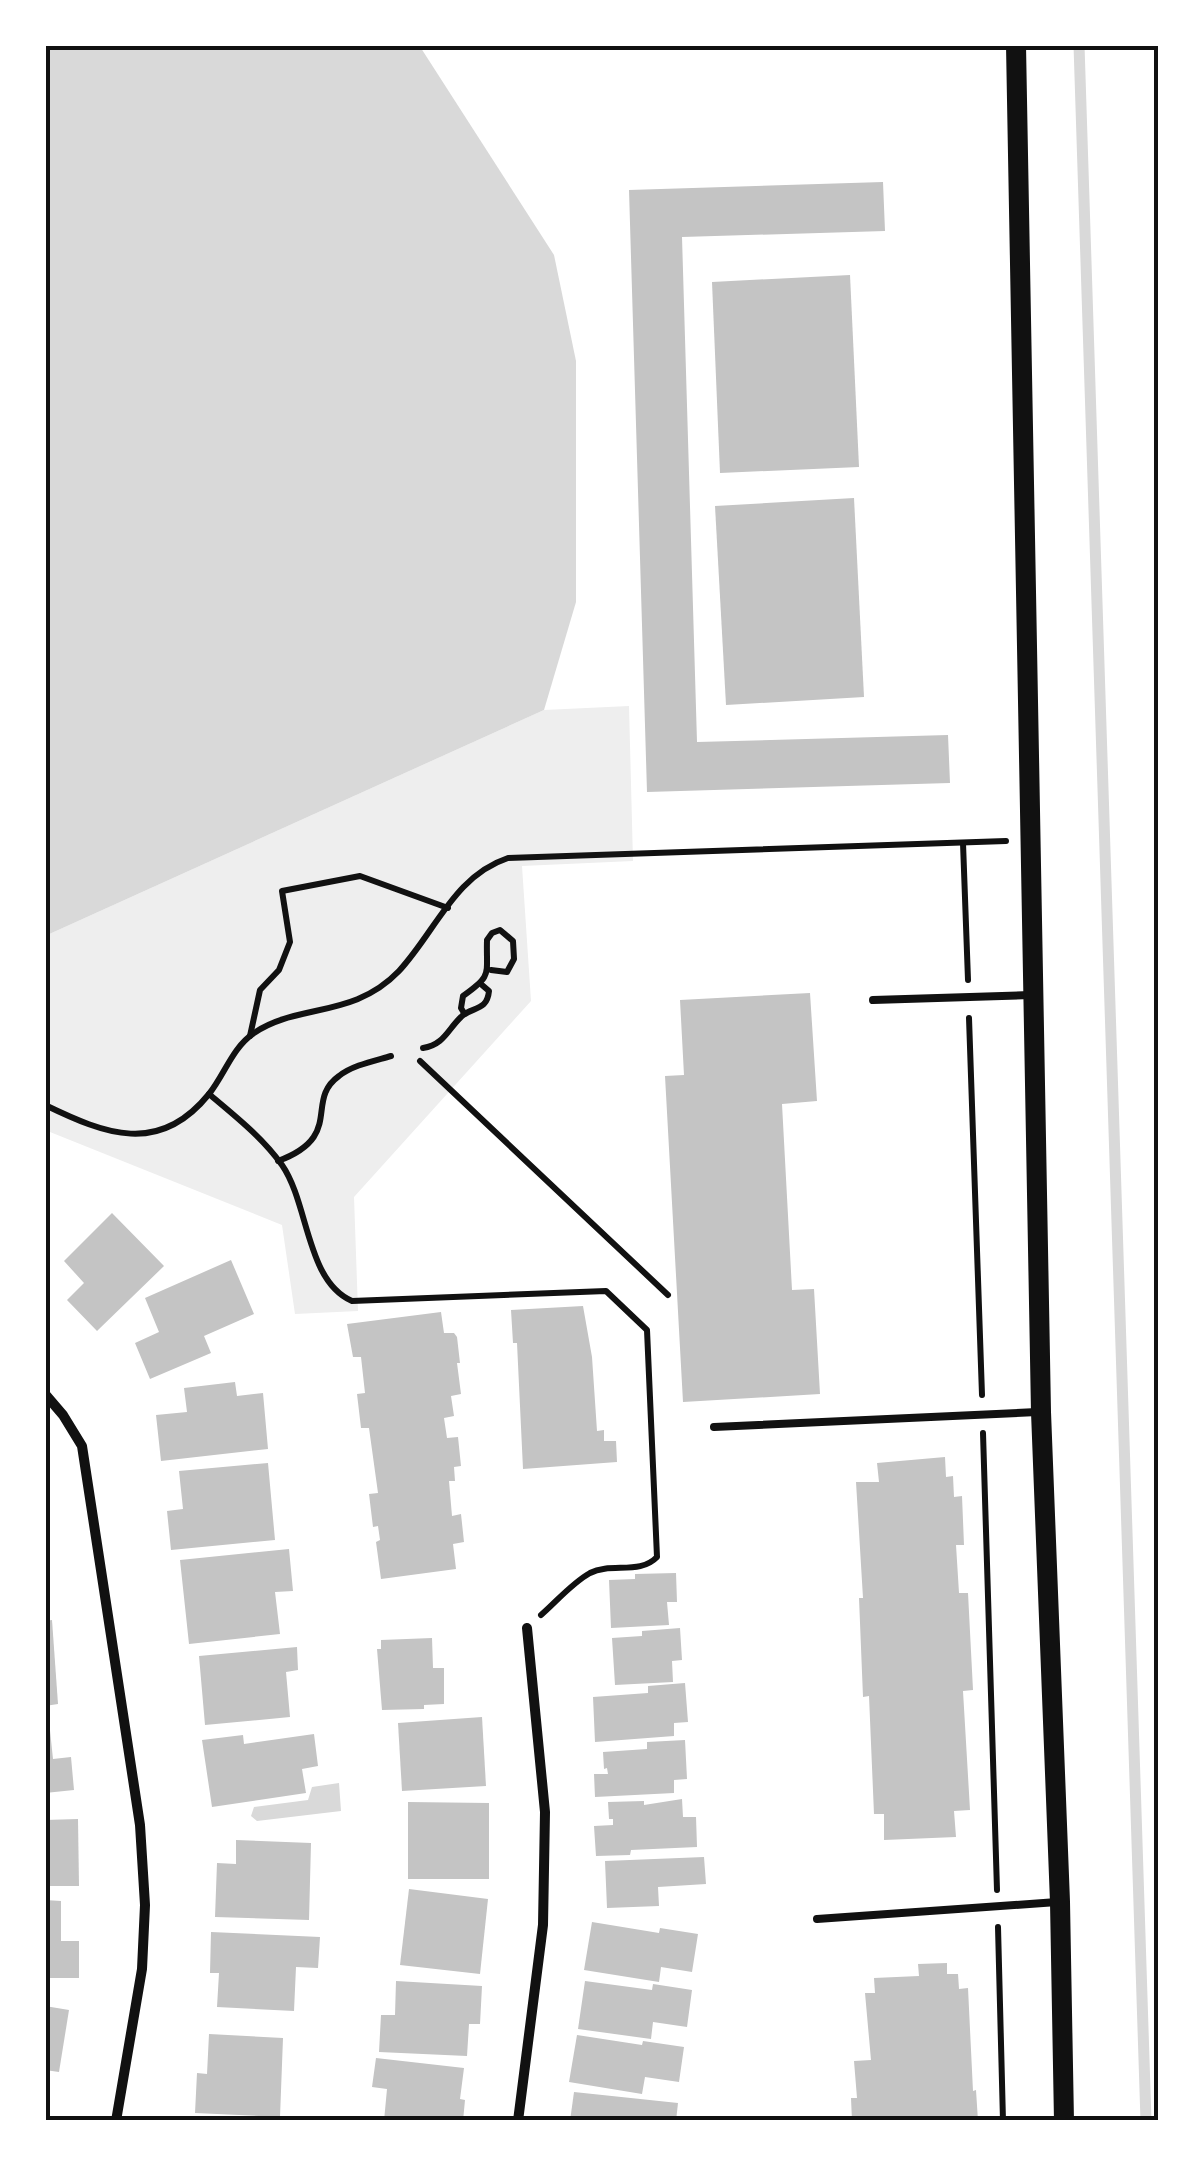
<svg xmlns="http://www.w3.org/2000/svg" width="1204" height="2166" viewBox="0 0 1204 2166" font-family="'PT Sans Narrow',sans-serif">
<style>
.green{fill:#eee}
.water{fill:#d9d9d9}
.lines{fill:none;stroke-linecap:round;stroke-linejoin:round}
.stream{stroke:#d9d9d9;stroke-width:11}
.building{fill:#c4c4c4}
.path{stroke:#111;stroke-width:6}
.service{stroke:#111;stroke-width:8}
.minor{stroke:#111;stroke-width:10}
.secondary{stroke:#111;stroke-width:20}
.neatline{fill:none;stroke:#111;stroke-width:4}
</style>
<rect width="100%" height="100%" fill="#fff"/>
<!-- green -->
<polygon class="green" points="629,706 633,861 522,866 531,1001 354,1197 358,1311 295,1314 282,1225 45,1130 45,936 544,710"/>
<!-- water -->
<g class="water">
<polygon points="45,45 419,45 554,255 576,361 576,602 544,710 45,936"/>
<polygon points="339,1783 341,1811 257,1821 251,1816 254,1807 308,1800 312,1787"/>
</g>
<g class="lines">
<!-- stream -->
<polyline class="stream" points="1079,45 1146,2121"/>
</g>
<!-- building -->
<g class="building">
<polygon points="883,182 885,231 682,237 697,742 948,735 950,783 647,792 629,190"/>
<polygon points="850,275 859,467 720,473 712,282"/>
<polygon points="854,498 864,697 726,705 715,506"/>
<polygon points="810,993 817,1101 782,1104 792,1290 814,1289 820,1394 683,1402 665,1076 684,1075 680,1000"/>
<polygon points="112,1213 164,1266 97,1331 67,1300 84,1283 64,1261"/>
<polygon points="231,1260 254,1314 204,1336 211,1353 150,1379 135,1343 159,1332 145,1298"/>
<polygon points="583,1306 592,1357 597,1431 604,1430 604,1441 616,1441 617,1462 523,1469 517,1343 513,1343 511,1310"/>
<polygon points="441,1312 444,1333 454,1333 457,1337 460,1363 457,1363 461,1394 451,1396 454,1416 444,1418 447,1438 458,1437 461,1466 454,1467 455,1481 449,1481 452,1516 461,1514 464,1542 453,1544 456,1569 381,1579 376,1542 380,1540 378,1526 373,1527 369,1494 378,1493 369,1428 361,1428 357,1394 365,1393 361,1357 353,1357 347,1324"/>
<polygon points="235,1382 237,1396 263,1393 268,1449 161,1461 156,1415 187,1412 184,1388"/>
<polygon points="945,1457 946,1477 953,1476 954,1497 962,1496 964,1545 956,1545 959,1593 968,1593 973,1690 963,1691 970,1810 954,1811 956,1837 884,1840 884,1814 874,1814 869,1696 863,1697 859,1598 863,1598 856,1482 879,1482 877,1463"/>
<polygon points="268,1463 275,1540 171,1550 167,1511 183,1509 179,1471"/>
<polygon points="289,1549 293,1591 275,1592 280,1634 189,1644 180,1560"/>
<polygon points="676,1573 677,1602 667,1602 669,1625 611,1628 609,1580 635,1579 635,1574"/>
<polygon points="52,1620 58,1704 45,1706 45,1621"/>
<polygon points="680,1628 682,1660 672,1661 673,1682 615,1685 612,1638 642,1636 642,1631"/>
<polygon points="432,1638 433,1668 444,1668 444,1704 424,1705 424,1709 382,1710 377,1649 381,1649 381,1640"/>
<polygon points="297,1647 298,1670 286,1672 290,1717 205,1725 199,1656"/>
<polygon points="685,1683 688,1722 674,1723 674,1736 595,1742 593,1697 648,1693 648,1686"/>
<polygon points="482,1717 486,1786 402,1791 398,1723"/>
<polygon points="49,1721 53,1759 71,1757 74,1790 45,1793 45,1722"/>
<polygon points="314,1734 318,1766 302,1769 306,1793 212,1807 202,1740 243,1735 244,1744"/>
<polygon points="685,1740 687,1779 674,1780 674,1793 595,1797 594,1774 608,1774 607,1768 604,1769 603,1752 647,1749 647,1742"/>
<polygon points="682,1799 683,1817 696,1817 697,1847 631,1850 630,1855 596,1856 594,1826 613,1825 613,1819 609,1819 608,1802 644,1801 644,1805"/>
<polygon points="408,1802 489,1803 489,1879 408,1879"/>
<polygon points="78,1819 79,1886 45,1886 45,1820"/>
<polygon points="236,1840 311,1843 309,1920 215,1917 217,1863 236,1864"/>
<polygon points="704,1857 706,1884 658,1887 659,1906 607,1908 605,1861"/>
<polygon points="409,1889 488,1899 480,1974 400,1965"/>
<polygon points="45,1900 61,1901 61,1941 79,1941 79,1978 45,1978"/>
<polygon points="592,1922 659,1933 660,1928 698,1934 692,1972 661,1967 659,1982 584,1970"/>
<polygon points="211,1932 320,1937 318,1968 296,1967 294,2011 217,2007 219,1973 210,1973"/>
<polygon points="947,1963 947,1974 958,1974 959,1989 968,1988 973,2091 976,2090 978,2121 852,2121 851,2098 857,2098 854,2061 871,2060 865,1993 875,1993 874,1978 919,1976 918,1964"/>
<polygon points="396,1981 482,1986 480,2024 469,2024 467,2056 379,2052 381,2015 395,2015"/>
<polygon points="585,1981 652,1990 653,1984 692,1990 687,2027 653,2022 651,2039 578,2029"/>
<polygon points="45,2006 69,2010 59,2072 45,2070"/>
<polygon points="209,2034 283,2038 280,2117 195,2113 197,2073 207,2074"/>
<polygon points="577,2035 642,2045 643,2041 684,2047 679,2082 645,2077 642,2094 569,2082"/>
<polygon points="376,2058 464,2068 460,2099 465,2100 463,2121 384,2121 387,2089 372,2087"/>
<polygon points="574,2092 678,2103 676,2121 570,2121"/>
</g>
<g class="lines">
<!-- path -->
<g class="path">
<polyline points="963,843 968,980"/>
<path d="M464,1013L461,1008L463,996C493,975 486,975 487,940L492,933L500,930L513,941L514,959L507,972L491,970"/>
<polyline points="969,1018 982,1395"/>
<polyline points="250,1036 260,990 279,970 290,942 282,891 360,876 448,908"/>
<path d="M423,1048C444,1045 448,1029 461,1017C472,1006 487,1012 489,991L482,985"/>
<polyline points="420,1061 668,1295"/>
<path d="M209,1094C235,1116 262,1137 282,1165C309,1204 306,1281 352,1301L606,1291L647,1330L657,1557C640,1575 611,1562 590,1573C572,1583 556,1602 541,1615"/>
<path d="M45,1105C105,1134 159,1156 209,1094C225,1074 232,1048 254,1033C298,1003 353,1019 399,971C436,931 454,876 508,858L1006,841"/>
<path d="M278,1161C345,1136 304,1101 339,1076C353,1065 374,1061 391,1056"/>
<polyline points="983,1433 997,1890"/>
<polyline points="998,1927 1003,2121"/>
</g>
<!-- service -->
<g class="service">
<polyline points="873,1000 1030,995"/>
<polyline points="714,1427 1037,1412"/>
<polyline points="817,1919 1057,1902"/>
</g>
<!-- minor -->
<g class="minor">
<polyline points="45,1394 63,1415 82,1446 140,1825 145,1905 142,1969 116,2121"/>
<polyline points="518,2121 543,1925 545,1812 527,1628"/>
</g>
<!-- secondary -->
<polyline class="secondary" points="1016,45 1041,1412 1060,1902 1064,2121"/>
</g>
<!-- border -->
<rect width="1204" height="2166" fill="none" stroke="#ffffff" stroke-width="95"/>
<rect x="48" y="48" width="1108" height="2070" class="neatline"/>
</svg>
